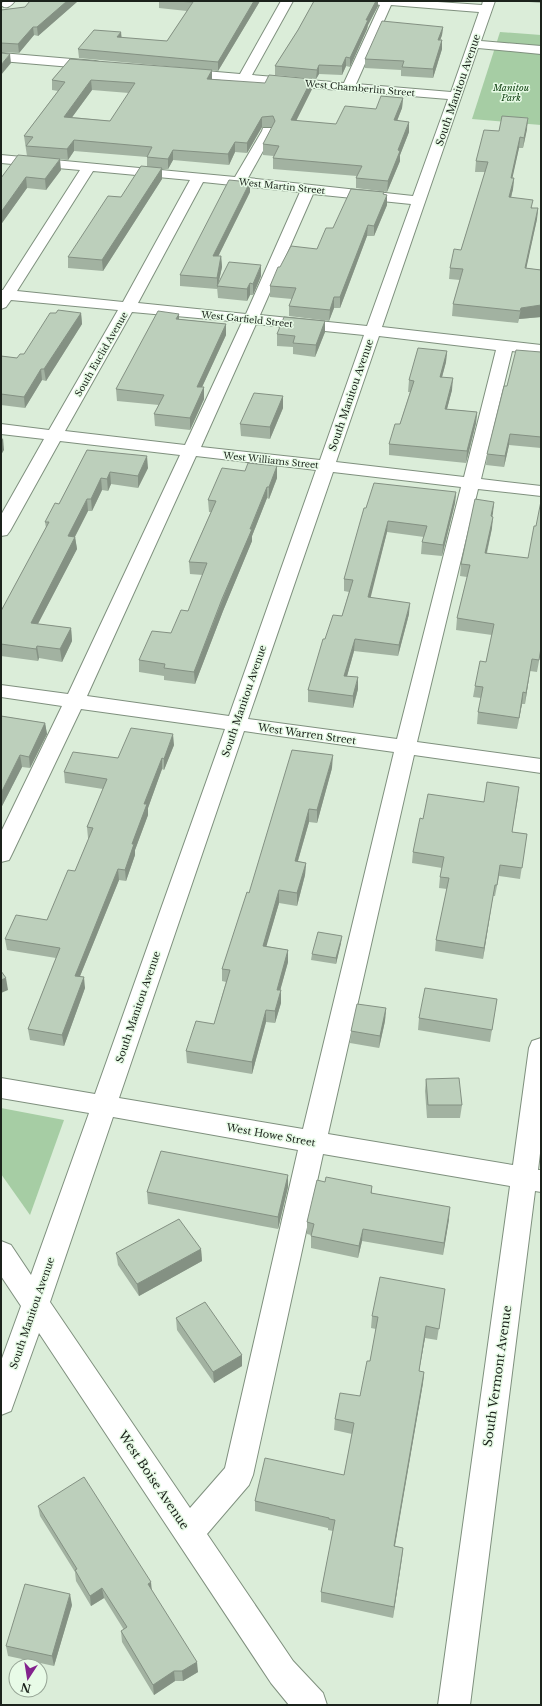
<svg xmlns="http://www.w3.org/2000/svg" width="542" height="1706" viewBox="0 0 542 1706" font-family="'Libre Baskerville',serif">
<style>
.green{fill:#a6cda4}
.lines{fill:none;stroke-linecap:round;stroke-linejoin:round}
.minor-casing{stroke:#7f907e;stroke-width:2}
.minor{fill:#fff;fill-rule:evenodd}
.wall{fill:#a2b2a1;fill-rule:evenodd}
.shaded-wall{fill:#849183}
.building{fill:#bccfbb;stroke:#849183;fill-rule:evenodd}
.labels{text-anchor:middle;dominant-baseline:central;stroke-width:3;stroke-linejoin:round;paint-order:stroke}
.far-park-label{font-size:9px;font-style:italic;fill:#124313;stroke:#e8fbe7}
.far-street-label{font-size:9px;fill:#1b221b;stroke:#e8fbe7}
.street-label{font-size:10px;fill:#1b221b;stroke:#e8fbe7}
.near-street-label{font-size:12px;fill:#1b221b;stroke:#e8fbe7}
</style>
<rect width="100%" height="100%" fill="#dbedd9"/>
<!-- green -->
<g class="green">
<polygon points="500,32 541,35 541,125 472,119"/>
<polygon points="1,1108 64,1120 30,1215 1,1174"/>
</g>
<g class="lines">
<defs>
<g id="minor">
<path d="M3,1H15C11,6 6,10 1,5Z"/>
<path d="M281,1H293L252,75L344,83L380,5L372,3L370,1H423L482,5L483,1H495L481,41L541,46V54L478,48L382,327L541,345V355L512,351L481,479L541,486V496L478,489L417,742L541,759V773L414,755L328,1134L513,1165L529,1048L532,1041L541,1038V1145L538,1170H541V1192L535,1191L470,1705H438L510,1186L323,1154L253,1475L249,1485L207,1534L293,1661L323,1693L327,1705H289L271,1683L39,1333L11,1411L1,1415V1361L21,1306L1,1276V1241L11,1245L31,1275L89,1113L1,1098V1078L95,1094L225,729L81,709L12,854L9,860L1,862V832L62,706L1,697V685L68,694L180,455L60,441L10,531L7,535L1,536V515L44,439L1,434V424L49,430L118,310L11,300L6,307L1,309V290H3L80,170L1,163V155L235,177L262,131L263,128H273L274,131L248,178L413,196L448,99L182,77L178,76L176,73L178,70L182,69L240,74ZM391,5L479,12L451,92L356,84ZM93,171L190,180L123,302L17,291ZM203,182L300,192L246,314L138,303ZM313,194L411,204L367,326L260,315ZM132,312L242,322L185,445L65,431ZM256,324L364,335L320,460L201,447ZM379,336L496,350L464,477L336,462ZM196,456L316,470L229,716L87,696ZM333,472L461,487L397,739L248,719ZM244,731L394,752L303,1129L119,1098ZM113,1117L298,1150L225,1468L190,1508L50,1302Z"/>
<polygon points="1,53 95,61 99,62 101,65 99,68 95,69 1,61"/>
</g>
</defs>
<!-- minor casing -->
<use href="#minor" class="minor-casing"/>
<!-- minor -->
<use href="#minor" class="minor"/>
</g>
<!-- wall -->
<g class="wall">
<polygon points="78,1 38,36 34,35 19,53 1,52 1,10"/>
<polygon points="156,1 260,1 218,71 79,58 78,49 122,38 167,41 187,11 159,8 159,1"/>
<polygon points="314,1 378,1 378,6 368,25 367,29 350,67 346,66 342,75 319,74 316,79 275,75 275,66 298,30"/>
<polygon points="530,1 541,1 541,3 529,2"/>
<polygon points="443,27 442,35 440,40 442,40 442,49 433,78 401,76 401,70 365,68 365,59"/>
<path d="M70,59L212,79L312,89L296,121L336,124L376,109L403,98L402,108L397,121L409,132L400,155V161L387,192L356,188V178L357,176L273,169V158L274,156L263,155V144L273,127H262L247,153L235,152L229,165L173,160L168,169H162V179L103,271L68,268V257L121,197L147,167V157L74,151L68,160L27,156L24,136L58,91L52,90V80ZM92,90L129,93L110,121L72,117Z"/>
<polygon points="527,129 523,148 519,148 512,178 514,178 513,189 511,198 533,208 538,208 537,219 526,268 541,270 541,317 519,319 518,323 452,316 453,304 460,280 449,279 450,268 461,250 485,172 475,172 476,161 499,131"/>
<polygon points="61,170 46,190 27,188 2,223 1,223 1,178"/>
<polygon points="250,182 250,192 218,256 221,256 222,267 218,286 261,276 253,295 250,295 247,301 218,298 217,287 217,289 180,286 180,275"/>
<polygon points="383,194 387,205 374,236 367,236 340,308 334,308 329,321 289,316 289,306 292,299 270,297 270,286 280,267 317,249 333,228"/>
<polygon points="56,313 81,313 82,324 46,381 42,380 25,408 1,405 1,356 17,358 24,354"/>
<polygon points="179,314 179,319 226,324 226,335 202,387 204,387 204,399 190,430 155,426 154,414 159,405 117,401 116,389"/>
<polygon points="325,321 325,332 315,357 293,354 293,347 277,346 277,334"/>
<polygon points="447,351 446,362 442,377 452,390 447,409 477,412 476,423 466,463 389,455 389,444 400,424 410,392 408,392 409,380"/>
<polygon points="541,352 541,448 509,445 504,467 486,465 487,454 507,386"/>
<polygon points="283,396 283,408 270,439 241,436 240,424"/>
<polygon points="87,450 148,468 138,488 111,484 108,491 102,490 92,511 88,511 75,537 77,549 38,624 71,628 72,641 62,662 39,658 38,661 1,656 1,611 46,528 45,522 59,504"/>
<polygon points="277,466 277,478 269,499 267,498 252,536 252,541 223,611 195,684 164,680 164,676 139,672 139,660 171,633 188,611 203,575 190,574 189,562 211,512 209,512 208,500 245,471"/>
<polygon points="456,492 455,503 442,556 421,554 422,542 424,537 387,532 370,597 409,614 398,656 354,651 347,676 358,689 353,708 308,702 308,690 325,639 342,616 349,592 344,591 344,579 366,508"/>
<polygon points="494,502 492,516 492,528 487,553 541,650 537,672 530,671 525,704 522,704 517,729 477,724 478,712 481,698 473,697 475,686 486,662 492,635 456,630 457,618 467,577 460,576 461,564"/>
<polygon points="1,716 45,723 47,734 30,768 22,767 1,808"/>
<polygon points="174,745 164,770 162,769 148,808 148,815 135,850 135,855 126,881 119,880 80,976 85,988 64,1046 30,1040 28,1029 56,958 7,950 5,939 47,920 75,871 89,838 88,838 87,827 103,789 65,783 64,772 118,758"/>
<polygon points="332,768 317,823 309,822 298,861 306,863 305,875 297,906 279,903 266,946 288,950 288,962 280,990 281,1003 275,1023 266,1022 252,1074 187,1063 186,1051 214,1024 226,982 222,981 222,969 249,893"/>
<polygon points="518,798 512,832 527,834 520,879 499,876 495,896 493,896 483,959 435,951 436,940 447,889 439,888 440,877 442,868 412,863 413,852 423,819 484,802"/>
<polygon points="341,943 336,964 311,960 312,954"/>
<polygon points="497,999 490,1042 418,1030 419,1018"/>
<polygon points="386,1008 385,1021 379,1048 350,1043 351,1031"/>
<polygon points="426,1079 462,1105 460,1118 427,1118 425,1091"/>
<polygon points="288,1175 288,1187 278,1229 148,1204 147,1192"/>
<polygon points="325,1182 372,1186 372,1193 449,1219 443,1255 362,1241 358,1258 311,1248 311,1235 307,1234 307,1222"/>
<polygon points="201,1249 202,1261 139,1296 118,1265 116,1253"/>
<polygon points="445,1289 437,1340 425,1338 419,1371 424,1372 423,1383 395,1546 403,1548 393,1618 321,1602 321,1592 333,1531 328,1530 328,1528 255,1511 255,1501 344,1475 352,1434 334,1430 335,1419 360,1396 370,1361 376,1329 371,1328 372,1316"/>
<polygon points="176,1318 242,1355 242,1366 214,1383 177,1330"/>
<polygon points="38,1506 152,1592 198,1672 183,1681 175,1681 154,1695 122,1642 121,1631 124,1630 104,1598 91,1606 76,1581 75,1572 40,1516"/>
<polygon points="72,1605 54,1666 8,1656 6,1646"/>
</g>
<!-- shaded-wall -->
<g class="shaded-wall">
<polygon points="67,1 78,1 38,36 37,27"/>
<polygon points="254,1 260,1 218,71 218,62"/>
<polygon points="376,1 378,1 378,6 368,25 367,29 350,67 350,58 366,20"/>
<polygon points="33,27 34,35 19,53 18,44"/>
<polygon points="443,27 442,35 437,49 438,40"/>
<polygon points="121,32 122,41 117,37"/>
<polygon points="442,40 442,49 433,78 433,69"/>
<polygon points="10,54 11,63 1,75 1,65"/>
<polygon points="346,57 346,66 342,75 342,66"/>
<polygon points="319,65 319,74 316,79 317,70"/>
<polygon points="212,70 212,80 207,79"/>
<polygon points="312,79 312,89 291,131 291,120"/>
<polygon points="91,80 92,90 65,127 64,117"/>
<polygon points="403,98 402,108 393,131 394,120"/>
<polygon points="262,117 262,127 247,153 247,143"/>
<polygon points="528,118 527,129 523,148 524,138"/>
<polygon points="409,122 409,132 400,155 400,161 387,192 388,181 398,150"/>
<polygon points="520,137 519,148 510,189 511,178"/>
<polygon points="74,140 74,151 68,160 67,149"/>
<polygon points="235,142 235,152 229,165 228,154"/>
<polygon points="173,150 173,160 168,169 168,159"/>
<polygon points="60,159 61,170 46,190 45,179"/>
<polygon points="162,168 162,179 103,271 102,260"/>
<polygon points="26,177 27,188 2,223 1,212"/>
<polygon points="514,178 513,189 508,208 509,197"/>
<polygon points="250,182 250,192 213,267 213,256"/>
<polygon points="387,195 387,205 374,236 374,226"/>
<polygon points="538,208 537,219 524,279 525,268"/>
<polygon points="368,225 367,236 340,308 340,297"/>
<polygon points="1,237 2,246 1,248"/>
<polygon points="221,256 222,267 217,289 217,278"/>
<polygon points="261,265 261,276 253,295 253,284"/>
<polygon points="250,283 250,295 247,301 247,289"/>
<polygon points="334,297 334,308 329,321 330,310"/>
<polygon points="541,305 541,317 519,319 518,323 521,308"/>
<polygon points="81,313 82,324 46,381 44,369"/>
<polygon points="179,314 179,325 176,319"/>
<polygon points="325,321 325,332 315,357 316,345"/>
<polygon points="226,324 226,335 197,398 197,387"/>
<polygon points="447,351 446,362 439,388 440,377"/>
<polygon points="41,369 42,380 25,408 24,397"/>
<polygon points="453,378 452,390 444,420 445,409"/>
<polygon points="204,387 204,399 190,430 190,418"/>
<polygon points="283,396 283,408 270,439 270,427"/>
<polygon points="477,412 476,423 466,463 467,451"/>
<polygon points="510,434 509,445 504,467 505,456"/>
<polygon points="3,438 4,450 1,455 1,441"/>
<polygon points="147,456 148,468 138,488 138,476"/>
<polygon points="277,466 277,478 269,499 269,487"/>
<polygon points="110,472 111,484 108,491 107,479"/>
<polygon points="101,478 102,490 92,511 91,499"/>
<polygon points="267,487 267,498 252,536 252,541 223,611 195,684 194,672"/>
<polygon points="456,492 455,503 442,556 443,545"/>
<polygon points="87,499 88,511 71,544 75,537 77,549 32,635 31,623 68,536"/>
<polygon points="494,502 493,513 490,528 491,516"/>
<polygon points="493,517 492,528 484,564 485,553"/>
<polygon points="388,521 387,532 368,608 368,597"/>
<polygon points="410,603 409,614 398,656 399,645"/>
<polygon points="71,628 72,641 62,662 60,649"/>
<polygon points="355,639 354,651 344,687 344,676"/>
<polygon points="37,646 39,658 38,661 36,649"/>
<polygon points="532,659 530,671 525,704 526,693"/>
<polygon points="358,677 358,689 353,708 353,696"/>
<polygon points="523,692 522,704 517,729 519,718"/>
<polygon points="45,723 47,734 30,768 29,757"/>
<polygon points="173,734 174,745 164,770 164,759"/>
<polygon points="20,755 22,767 1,808 1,793"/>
<polygon points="333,755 332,768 317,823 317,810"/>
<polygon points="162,758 162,769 148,808 148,815 135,850 135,855 126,881 125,870 132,844 144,804"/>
<polygon points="309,809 309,822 294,874 295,861"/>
<polygon points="306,863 305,875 297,906 297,893"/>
<polygon points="118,869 119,880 76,986 75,976"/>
<polygon points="495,885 493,896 483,959 484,948"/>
<polygon points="279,890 279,903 263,958 263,946"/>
<polygon points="342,936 341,943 336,964 336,958"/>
<polygon points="288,950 288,962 277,1002 277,990"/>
<polygon points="84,977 85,988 64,1046 62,1035"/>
<polygon points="6,978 8,990 1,993 1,980"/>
<polygon points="281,990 281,1003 275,1023 275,1011"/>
<polygon points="386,1008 385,1021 379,1048 380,1036"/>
<polygon points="266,1010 266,1022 252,1074 252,1062"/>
<polygon points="288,1175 288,1187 278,1229 278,1217"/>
<polygon points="450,1207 449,1219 443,1255 444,1243"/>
<polygon points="363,1229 362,1241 358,1258 359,1246"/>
<polygon points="201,1249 202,1261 139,1296 137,1284"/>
<polygon points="426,1326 425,1338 417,1382 419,1371"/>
<polygon points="242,1355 242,1366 214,1383 213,1372"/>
<polygon points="424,1372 423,1383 393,1556 394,1546"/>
<polygon points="403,1548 402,1558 393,1618 394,1607"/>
<polygon points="151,1582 152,1592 148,1584"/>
<polygon points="102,1588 104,1598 91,1606 90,1596"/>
<polygon points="70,1594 72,1605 54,1666 52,1656"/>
<polygon points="197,1662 198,1672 183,1681 182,1671"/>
<polygon points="174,1671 175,1681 154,1695 153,1685"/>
</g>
<!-- building -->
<g class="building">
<polygon points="30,1 67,1 37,27 33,27 18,44 1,43 1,10 25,7"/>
<polygon points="174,1 254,1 218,62 78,49 94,30 121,32 117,37 167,41 193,2"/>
<polygon points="314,1 376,1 366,20 368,20 350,58 346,57 342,66 319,65 317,70 275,66 298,30"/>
<polygon points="382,21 443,27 438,40 442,40 433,69 402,67 404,61 365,59"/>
<polygon points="1,53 10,54 1,65"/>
<path d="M70,59L212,70L207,79L265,83L269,75L312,79L291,120L336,124L345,106L376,109L381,96L403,98L394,120L409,122L398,150L400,151L388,181L356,178L362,166L273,158L279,146L263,144L275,121L273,116L262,117L247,143L235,142L228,154L173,150L168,159L147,157L152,147L74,140L67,149L26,146L33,137L24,136L65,82L52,80ZM91,80L135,83L110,121L64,117Z"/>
<polygon points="502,116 528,118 524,138 520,137 511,178 514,178 509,197 533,200 531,208 538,208 525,268 541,270 541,305 521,308 520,311 453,304 463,269 450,268 454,249 461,250 488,162 476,161 484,130 499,131"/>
<polygon points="18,155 60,159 45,179 26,177 1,212 1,178"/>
<polygon points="141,166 162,168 102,260 68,257 108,196 121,197"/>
<polygon points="229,180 250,182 213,256 221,256 217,278 180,275"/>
<polygon points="351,189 384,192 383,194 387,195 374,226 368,225 340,297 334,297 330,310 289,306 296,288 270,286 278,267 280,267 291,246 317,249 326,228 333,228"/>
<polygon points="229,262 261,265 253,284 250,283 247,289 217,286"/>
<polygon points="58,310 81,313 44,369 41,369 24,397 1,394 1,356 17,358 20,354 24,354 50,313 56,313"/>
<polygon points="158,311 179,314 176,319 226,324 197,387 204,387 190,418 154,414 164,395 116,389"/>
<polygon points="284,317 325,321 316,345 293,343 295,336 277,334"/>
<polygon points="418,348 447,351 440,377 453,378 445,409 477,412 467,451 389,444 395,424 400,424 414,381 409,380"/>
<polygon points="516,350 541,352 541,437 510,434 505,456 487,454 504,386 507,386"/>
<polygon points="254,393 283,396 270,427 240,424"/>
<polygon points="87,450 147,456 138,476 110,472 107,479 101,478 91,499 87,499 68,536 75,537 31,623 71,628 60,649 37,646 36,649 1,644 1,611 49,522 45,522 55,503 59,504"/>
<polygon points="248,463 277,466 269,487 267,487 250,529 252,529 222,599 194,672 164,668 165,664 139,660 152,631 171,633 181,610 188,611 207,563 189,562 216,501 208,500 222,468 245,471"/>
<polygon points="374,483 456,492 443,545 422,542 427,526 388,521 368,597 410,603 399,645 355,639 344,676 358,677 353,696 308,690 323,639 325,639 333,615 342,616 353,580 344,579 364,508 366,508"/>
<polygon points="475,499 494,502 491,516 493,517 485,553 528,558 534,526 536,526 541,501 541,648 539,660 532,659 526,693 523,692 519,718 478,712 483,687 475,686 480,661 486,662 494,624 457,618 470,565 461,564"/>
<polygon points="1,716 45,723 29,757 20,755 1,793"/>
<polygon points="131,728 173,734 164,759 162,758 144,804 147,804 132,844 134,844 125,870 118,869 75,976 84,977 62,1035 28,1029 60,948 5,939 16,915 47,920 68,870 75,871 93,828 87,827 107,779 64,772 73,752 118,758"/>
<polygon points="292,750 333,755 317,810 309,809 295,861 306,863 297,893 279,890 263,946 288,950 277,990 281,990 275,1011 266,1010 252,1062 186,1051 196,1021 214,1024 230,970 222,969 247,892 249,893"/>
<polygon points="487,782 519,787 512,832 527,834 522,868 500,865 497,885 495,885 484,948 436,940 449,878 440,877 444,857 413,852 420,818 423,819 428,794 484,802"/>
<polygon points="318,932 342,936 336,958 312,954"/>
<polygon points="1,971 6,978 1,980"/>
<polygon points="425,988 497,999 492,1030 419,1018"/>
<polygon points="357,1004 386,1008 380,1036 351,1031"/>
<polygon points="459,1078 462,1105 428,1105 426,1079"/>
<polygon points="161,1151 288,1175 278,1217 147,1192"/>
<polygon points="326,1177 372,1186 371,1193 450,1207 444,1243 363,1229 359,1246 311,1236 314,1224 307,1222 317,1180 325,1182"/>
<polygon points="179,1219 201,1249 137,1284 116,1253"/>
<polygon points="380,1277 445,1289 439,1329 426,1326 419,1371 424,1372 394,1546 403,1548 394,1607 321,1592 335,1520 329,1519 329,1518 255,1501 265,1458 344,1475 354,1423 335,1419 340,1393 360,1396 367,1361 370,1361 378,1317 372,1316"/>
<polygon points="205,1302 242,1355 213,1372 176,1318"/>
<polygon points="84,1477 151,1582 148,1584 197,1662 182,1671 174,1671 153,1685 121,1631 127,1627 102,1588 90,1596 75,1570 77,1569 38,1506"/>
<polygon points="25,1584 70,1594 52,1656 6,1646"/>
</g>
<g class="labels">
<!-- far-park labels -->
<g class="far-park-label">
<text x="511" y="87">Manitou<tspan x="511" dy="10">Park</tspan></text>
</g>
<!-- far-street labels -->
<g class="far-street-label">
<text transform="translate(360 88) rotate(5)">West Chamberlin Street</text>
<text transform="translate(282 186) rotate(6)">West Martin Street</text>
<text transform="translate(247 319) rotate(6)">West Garfield Street</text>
<text transform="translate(101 354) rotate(-60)">South Euclid Avenue</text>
<text transform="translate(271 460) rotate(6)">West Williams Street</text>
</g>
<!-- street labels -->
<g class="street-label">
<text transform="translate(458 90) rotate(-71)">South Manitou Avenue</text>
<text transform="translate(351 395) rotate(-71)">South Manitou Avenue</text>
<text transform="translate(244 701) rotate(-71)">South Manitou Avenue</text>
<text transform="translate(307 734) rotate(8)">West Warren Street</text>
<text transform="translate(138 1007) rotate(-71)">South Manitou Avenue</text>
<text transform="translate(271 1135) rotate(10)">West Howe Street</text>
<text transform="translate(32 1313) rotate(-71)">South Manitou Avenue</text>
</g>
<!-- near-street labels -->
<g class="near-street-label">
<text transform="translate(497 1376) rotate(-82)">South Vermont Avenue</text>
<text transform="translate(154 1480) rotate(56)">West Boise Avenue</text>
</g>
</g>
<!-- border -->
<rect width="542" height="1706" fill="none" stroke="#1b221b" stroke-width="4"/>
<!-- north arrow -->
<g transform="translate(28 1678) rotate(192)"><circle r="19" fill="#e8fbe7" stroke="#96a495"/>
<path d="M0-3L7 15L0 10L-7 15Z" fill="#83238d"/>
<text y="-6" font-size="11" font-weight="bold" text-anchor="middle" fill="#1b221b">N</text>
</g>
</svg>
